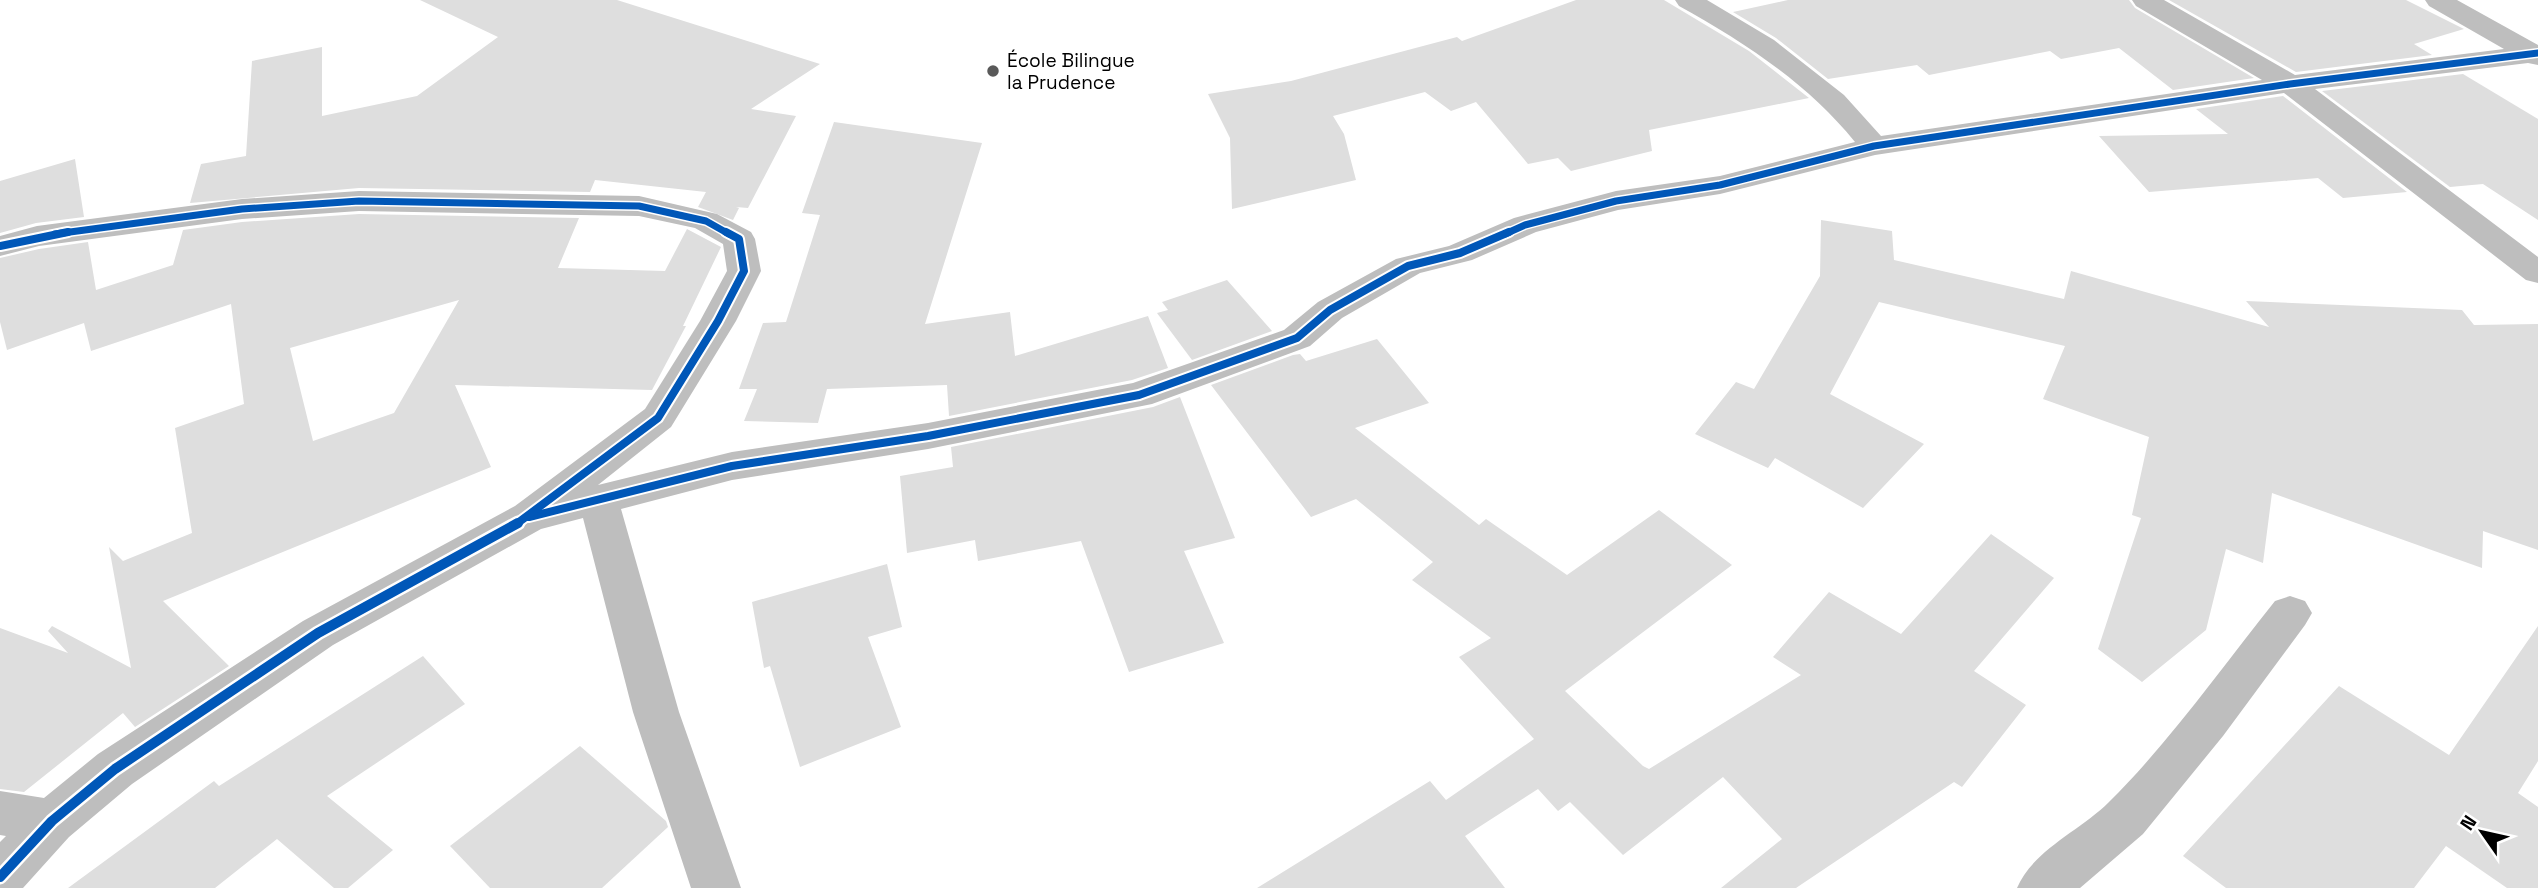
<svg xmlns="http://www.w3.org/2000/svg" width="2538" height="888" viewBox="0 0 2538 888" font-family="'Space Grotesk',sans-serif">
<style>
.building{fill:#dedede;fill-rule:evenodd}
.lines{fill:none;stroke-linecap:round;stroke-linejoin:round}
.minor{fill:#bebebe;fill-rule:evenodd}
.cycleway-far2-casing{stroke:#fff;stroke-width:10}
.cycleway-far1-casing{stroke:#fff;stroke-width:12}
.cycleway-casing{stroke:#fff;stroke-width:15}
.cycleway-far2{stroke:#0057b8;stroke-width:7}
.cycleway-far1{stroke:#0057b8;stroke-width:8}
.cycleway{stroke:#0057b8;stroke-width:10}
.poi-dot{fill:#595959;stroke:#fff;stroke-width:2.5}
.labels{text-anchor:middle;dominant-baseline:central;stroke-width:5;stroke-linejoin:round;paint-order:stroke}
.far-poi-label{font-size:19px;fill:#000;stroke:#fff;text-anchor:start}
</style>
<rect width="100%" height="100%" fill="#fff"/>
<!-- building -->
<g class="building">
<polygon points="420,0 617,0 820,64 751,109 796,116 748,208 736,207 739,208 733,220 698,207 706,192 595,180 590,192 359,188 190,203 201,164 246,156 252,61 322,47 322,116 417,96 498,37"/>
<polygon points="1576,0 1664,0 1749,51 1809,98 1649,130 1652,151 1571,171 1558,158 1528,164 1476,102 1451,111 1425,92 1333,116 1344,134 1356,180 1232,209 1230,138 1208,94 1291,81 1457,37 1462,41"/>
<polygon points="1788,0 2129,0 2135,8 2254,78 2173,90 2119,48 2061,59 2050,51 1929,75 1917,65 1828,79 1776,38 1733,12"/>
<polygon points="2169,0 2406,0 2464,29 2414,44 2432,55 2296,72"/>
<polygon points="2463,74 2538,119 2538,220 2483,184 2450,187 2322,91"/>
<polygon points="2283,96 2407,192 2343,198 2318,178 2149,192 2099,136 2228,134 2196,109"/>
<polygon points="834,122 982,143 925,324 1010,312 1015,356 1148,316 1168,368 1132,380 949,416 947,385 827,389 818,423 744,421 757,389 739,389 763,323 786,322 820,215 802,213"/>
<polygon points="75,159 84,217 36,223 0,233 0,181"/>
<path d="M359,214L579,218L558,268L665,271L687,229L721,247L683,326H686L652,390L455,385L491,467L163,601L229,666L135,727L123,713L24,792L0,789V628L68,653L48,631L52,626L131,668L109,547L123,561L192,533L175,428L244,404L231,304L91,351L84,323L7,350L0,322V258L39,249L88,242L96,290L173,265L183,230L242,222ZM459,300L394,413L313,441L290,348Z"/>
<polygon points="1821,220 1892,231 1894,260 2064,299 2071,271 2269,327 2246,301 2462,310 2474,325 2538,324 2538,550 2483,531 2482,568 2272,493 2263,563 2226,549 2206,630 2142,682 2098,649 2141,518 2132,515 2149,437 2043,399 2065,346 1879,302 1830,394 1924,444 1863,508 1775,458 1768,468 1695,434 1736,382 1754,389 1820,276"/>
<polygon points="1227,280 1272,331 1192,360 1157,313 1168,310 1162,302"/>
<polygon points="1377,339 1429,403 1355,428 1479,525 1486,519 1567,575 1659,510 1732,565 1565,691 1643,766 1649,769 1801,675 1773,657 1829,592 1901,634 1991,534 2054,578 1974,671 2026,705 1962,787 1954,782 1796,888 1721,888 1782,839 1723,777 1623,855 1570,802 1558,811 1538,789 1465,836 1505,888 1257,888 1430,781 1446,800 1534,739 1459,657 1491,638 1412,580 1433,562 1356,499 1311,517 1211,385 1293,355 1300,354 1306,361"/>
<polygon points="1180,397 1235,538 1184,551 1224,643 1129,672 1081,541 978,561 975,540 907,553 900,476 953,467 951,447 1153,407"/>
<polygon points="887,564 902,627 868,637 901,727 800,767 770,666 764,668 752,602"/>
<polygon points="2538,626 2538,761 2518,793 2538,807 2538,888 2507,888 2446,846 2414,888 2226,888 2183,856 2339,686 2449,755"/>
<polygon points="423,656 465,704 327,796 393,850 348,888 334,888 277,839 215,888 68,888 214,781 219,786"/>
<polygon points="580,746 666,821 668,827 602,888 490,888 450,846"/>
</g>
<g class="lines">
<!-- minor -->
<g class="minor">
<path d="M1675,0H1707L1774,40L1844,95L1881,136L2262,80L2136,6L2132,0H2164L2295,75L2504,49L2429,6L2425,0H2457L2538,45V65L2528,63L2315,89L2538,257V283L2526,280L2284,93L1875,155L1720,194L1618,210L1536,232L1472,260L1420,273L1342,318L1310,346L1152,404L928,449L732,480L621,509L679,712L741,888H691L633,712L583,518L541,529L333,645L132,784L69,837L23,888H0V842L6,836L0,835V791L44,798L98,754L303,621L515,506L645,409L700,321L727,271L723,244L695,228L639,216L359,211L242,219L39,246L0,256V236L37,226L242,199L359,191L639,196L717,214L751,232L755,239L761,271L736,321L671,427L598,485L732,452L928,423L1133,383L1284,330L1318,302L1396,259L1449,246L1514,218L1616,191L1720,176L1855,142C1807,83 1744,42 1679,6Z"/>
<path d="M2290,596L2305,601L2312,613L2305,625L2223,736L2143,834L2080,888H2017C2033,850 2080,831 2109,802C2168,744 2223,666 2275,601Z"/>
</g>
<defs>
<g id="cycleway-far2">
<polyline points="55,234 242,209 359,201 639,206 706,221 729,234"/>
<polyline points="1505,234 1525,225 1616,201 1720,185 1874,146 2290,84 2538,53"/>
</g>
<g id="cycleway-far1">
<polyline points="0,246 68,232"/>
<polyline points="529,517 732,466 928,436 1139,395 1297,338 1330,310 1408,266 1460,253 1509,232"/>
<polyline points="515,525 658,418 718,321 744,271 739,239 726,232"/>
</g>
<polyline id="cycleway" points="0,877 52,821 115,769 318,633 518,523"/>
</defs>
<!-- cycleway-far2 casing -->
<use href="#cycleway-far2" class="cycleway-far2-casing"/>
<!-- cycleway-far1 casing -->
<use href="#cycleway-far1" class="cycleway-far1-casing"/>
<!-- cycleway casing -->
<use href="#cycleway" class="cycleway-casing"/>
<!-- cycleway-far2 -->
<use href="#cycleway-far2" class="cycleway-far2"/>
<!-- cycleway-far1 -->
<use href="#cycleway-far1" class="cycleway-far1"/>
<!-- cycleway -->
<use href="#cycleway" class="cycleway"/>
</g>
<!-- markers -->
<circle class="poi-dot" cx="993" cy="71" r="7"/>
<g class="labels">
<!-- far-poi labels -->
<g class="far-poi-label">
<text x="1007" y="60">École Bilingue<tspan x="1007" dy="22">la Prudence</tspan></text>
</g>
</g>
<!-- north arrow -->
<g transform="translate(2482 832) rotate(304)" stroke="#ffffff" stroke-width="5" paint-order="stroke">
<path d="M0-5L12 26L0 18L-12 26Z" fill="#000000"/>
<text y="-10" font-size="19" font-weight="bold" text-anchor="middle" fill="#000000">N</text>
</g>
</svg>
